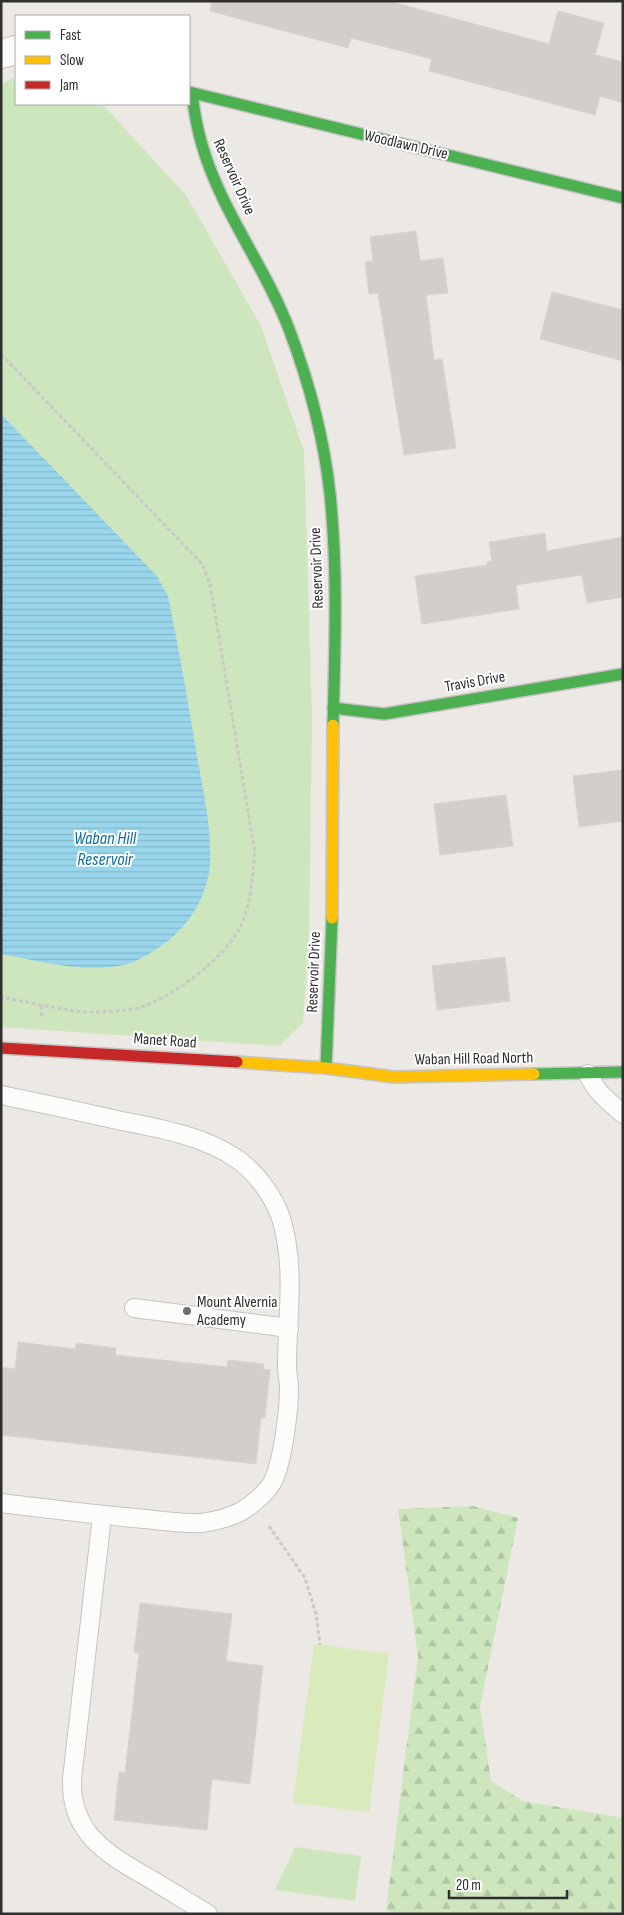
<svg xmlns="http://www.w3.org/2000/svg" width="624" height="1915" viewBox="0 0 624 1915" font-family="'Sofia Sans Condensed',sans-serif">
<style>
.forest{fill:url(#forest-firs)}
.park{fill:#cee6be}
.pitch{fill:#d9eabb}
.water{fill:url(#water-rules)}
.building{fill:#d1cecb;stroke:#d7d4d0}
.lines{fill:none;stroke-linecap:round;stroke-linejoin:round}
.lane-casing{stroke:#c5c4c5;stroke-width:20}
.street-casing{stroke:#c5c4c5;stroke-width:30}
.fast-casing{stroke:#c5c4c5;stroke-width:14}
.slow-casing{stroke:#c5c4c5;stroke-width:14}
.jam-casing{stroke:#c5c4c5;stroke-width:14}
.path{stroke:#c9c9c8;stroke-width:3;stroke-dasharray:4 2.5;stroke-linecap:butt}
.lane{stroke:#fcfcfb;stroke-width:18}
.street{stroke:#fcfcfb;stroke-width:28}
.fast{stroke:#4caf50;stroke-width:11}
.slow{stroke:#ffc107;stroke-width:11}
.jam{stroke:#c62828;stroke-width:11}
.poi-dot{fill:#706f6e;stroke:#fff;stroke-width:2}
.labels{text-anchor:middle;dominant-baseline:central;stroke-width:4;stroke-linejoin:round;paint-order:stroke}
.street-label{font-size:16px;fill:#2e2e2e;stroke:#fff}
.poi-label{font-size:16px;fill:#2e2e2e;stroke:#fff;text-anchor:start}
.water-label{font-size:18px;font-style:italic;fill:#0d6fa3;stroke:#fff}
</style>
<defs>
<pattern id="forest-firs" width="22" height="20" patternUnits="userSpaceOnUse" patternTransform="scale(1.25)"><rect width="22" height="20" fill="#cee6be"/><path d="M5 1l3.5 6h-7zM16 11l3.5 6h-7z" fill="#b1c6a4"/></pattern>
<pattern id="water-rules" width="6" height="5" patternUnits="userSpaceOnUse" patternTransform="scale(1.25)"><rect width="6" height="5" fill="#99d6ec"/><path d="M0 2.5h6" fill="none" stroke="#84b8cb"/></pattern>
</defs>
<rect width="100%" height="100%" fill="#ece8e4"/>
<!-- forest -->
<polygon class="forest" points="473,1506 518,1518 480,1707 491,1781 523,1801 623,1818 623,1914 401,1914 386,1911 418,1656 398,1509"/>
<!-- park -->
<g class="park">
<polygon points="16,77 16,104 102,104 186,195 261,326 304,451 312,718 309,937 303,1023 279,1046 1,1027 1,84"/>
<polygon points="295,1847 361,1856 355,1901 275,1890"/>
</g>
<!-- pitch -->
<polygon class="pitch" points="314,1644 389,1654 369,1812 293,1803"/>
<!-- water -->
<path class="water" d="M1,414L157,576L168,596C179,649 188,702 197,756C203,790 214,838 209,872C203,907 182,934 152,952C144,957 137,961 128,964C86,974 43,962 1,954Z"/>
<!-- building -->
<g class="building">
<polygon points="212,1 389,1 549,44 558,11 604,23 595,55 623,62 623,103 600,96 595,115 429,71 432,59 351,38 348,48 210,11"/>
<polygon points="416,231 420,261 443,258 448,293 426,295 434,360 442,359 456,448 404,455 378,293 369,294 365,262 373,261 370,237"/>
<polygon points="552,292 623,310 623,361 540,339"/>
<polygon points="545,533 547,551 623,537 623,597 587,603 582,575 516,585 519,609 422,624 415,576 487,565 487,562 492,561 489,542"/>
<polygon points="623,770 623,821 579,827 573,776"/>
<polygon points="506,795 513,846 440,855 434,804"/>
<polygon points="505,957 510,1001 437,1010 432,966"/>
<polygon points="18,1342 75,1349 76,1343 116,1348 115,1355 227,1367 228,1360 264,1364 263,1369 270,1370 265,1418 261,1418 256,1464 1,1435 1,1367 15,1369"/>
<polygon points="140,1603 232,1614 226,1661 263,1666 250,1784 212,1779 207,1830 114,1820 119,1772 125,1773 139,1653 134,1652"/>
</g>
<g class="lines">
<defs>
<g id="lane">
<path d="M588,1074C596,1092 608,1101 623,1114"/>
<path d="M1,1095C40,1103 78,1111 117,1120C157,1128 202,1135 237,1159C256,1172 274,1197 281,1218C296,1268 287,1316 287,1366C287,1374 289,1381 289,1388C289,1412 283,1458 274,1479C268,1492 252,1505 240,1512C228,1518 215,1521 202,1523C183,1524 164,1521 145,1519C97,1515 49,1509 1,1503"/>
<polyline points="134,1308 289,1328"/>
<path d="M102,1516L72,1779C70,1835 109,1855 152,1880C171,1891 189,1903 208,1914"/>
</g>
<polyline id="street" points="1,54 16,50"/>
<g id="fast">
<polyline points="189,92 623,198"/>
<path d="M192,93C194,111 197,128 202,145C221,211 265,266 289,329C309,382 324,438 330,494C338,571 335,648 333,725"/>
<polyline points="333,708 384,714 623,674"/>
<polyline points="326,1068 332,918"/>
<polyline points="534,1074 623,1072"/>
</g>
<g id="slow">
<polyline points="332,918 333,725"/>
<polyline points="237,1062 326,1068 394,1077 534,1074"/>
</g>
<polyline id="jam" points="1,1048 237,1062"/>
</defs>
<!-- lane casing -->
<use href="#lane" class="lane-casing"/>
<!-- street casing -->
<use href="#street" class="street-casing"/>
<!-- fast casing -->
<use href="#fast" class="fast-casing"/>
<!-- slow casing -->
<use href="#slow" class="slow-casing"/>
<!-- jam casing -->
<use href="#jam" class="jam-casing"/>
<!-- path -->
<g class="path">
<path d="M1,354L202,564L210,584L255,853C252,878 251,908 238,931C221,961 174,996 141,1007C130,1011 95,1013 84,1012C56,1009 28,1002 1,997"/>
<polyline points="41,1016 42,1004"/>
<polyline points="269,1526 305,1578 316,1614 320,1645"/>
</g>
<!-- lane -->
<use href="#lane" class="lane"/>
<!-- street -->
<use href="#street" class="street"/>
<!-- fast -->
<use href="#fast" class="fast"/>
<!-- slow -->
<use href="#slow" class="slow"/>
<!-- jam -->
<use href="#jam" class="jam"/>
</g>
<!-- markers -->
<circle class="poi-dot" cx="187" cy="1311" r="5"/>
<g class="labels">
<!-- street labels -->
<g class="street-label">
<text transform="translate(406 145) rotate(13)">Woodlawn Drive</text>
<text transform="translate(234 177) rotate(66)">Reservoir Drive</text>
<text transform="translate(317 568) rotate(-92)">Reservoir Drive</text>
<text transform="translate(475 682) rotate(-10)">Travis Drive</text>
<text transform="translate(314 972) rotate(-88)">Reservoir Drive</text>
<text transform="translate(165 1041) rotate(4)">Manet Road</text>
<text transform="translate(474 1059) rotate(-1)">Waban Hill Road North</text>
</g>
<!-- poi labels -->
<g class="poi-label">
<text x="197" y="1302">Mount Alvernia<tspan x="197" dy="18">Academy</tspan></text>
</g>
<!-- water labels -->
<g class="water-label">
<text x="105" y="838">Waban Hill<tspan x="105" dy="21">Reservoir</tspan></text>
</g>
</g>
<!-- border -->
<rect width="624" height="1915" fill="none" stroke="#2e2e2e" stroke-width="5"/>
<!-- legend -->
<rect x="15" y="15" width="175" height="90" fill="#ffffff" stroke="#ababab"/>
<rect x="25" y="31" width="25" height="8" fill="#4caf50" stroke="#ababab"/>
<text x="60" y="40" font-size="15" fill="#2e2e2e">Fast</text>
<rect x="25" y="56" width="25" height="8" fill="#ffc107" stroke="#ababab"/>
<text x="60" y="65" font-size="15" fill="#2e2e2e">Slow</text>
<rect x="25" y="81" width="25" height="8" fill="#c62828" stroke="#ababab"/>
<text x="60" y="90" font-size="15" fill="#2e2e2e">Jam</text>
<!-- scale -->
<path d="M449 1890v8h118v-8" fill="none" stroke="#2e2e2e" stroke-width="2.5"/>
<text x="456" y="1890" font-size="15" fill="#2e2e2e" stroke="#ffffff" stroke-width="4" paint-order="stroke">20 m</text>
</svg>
